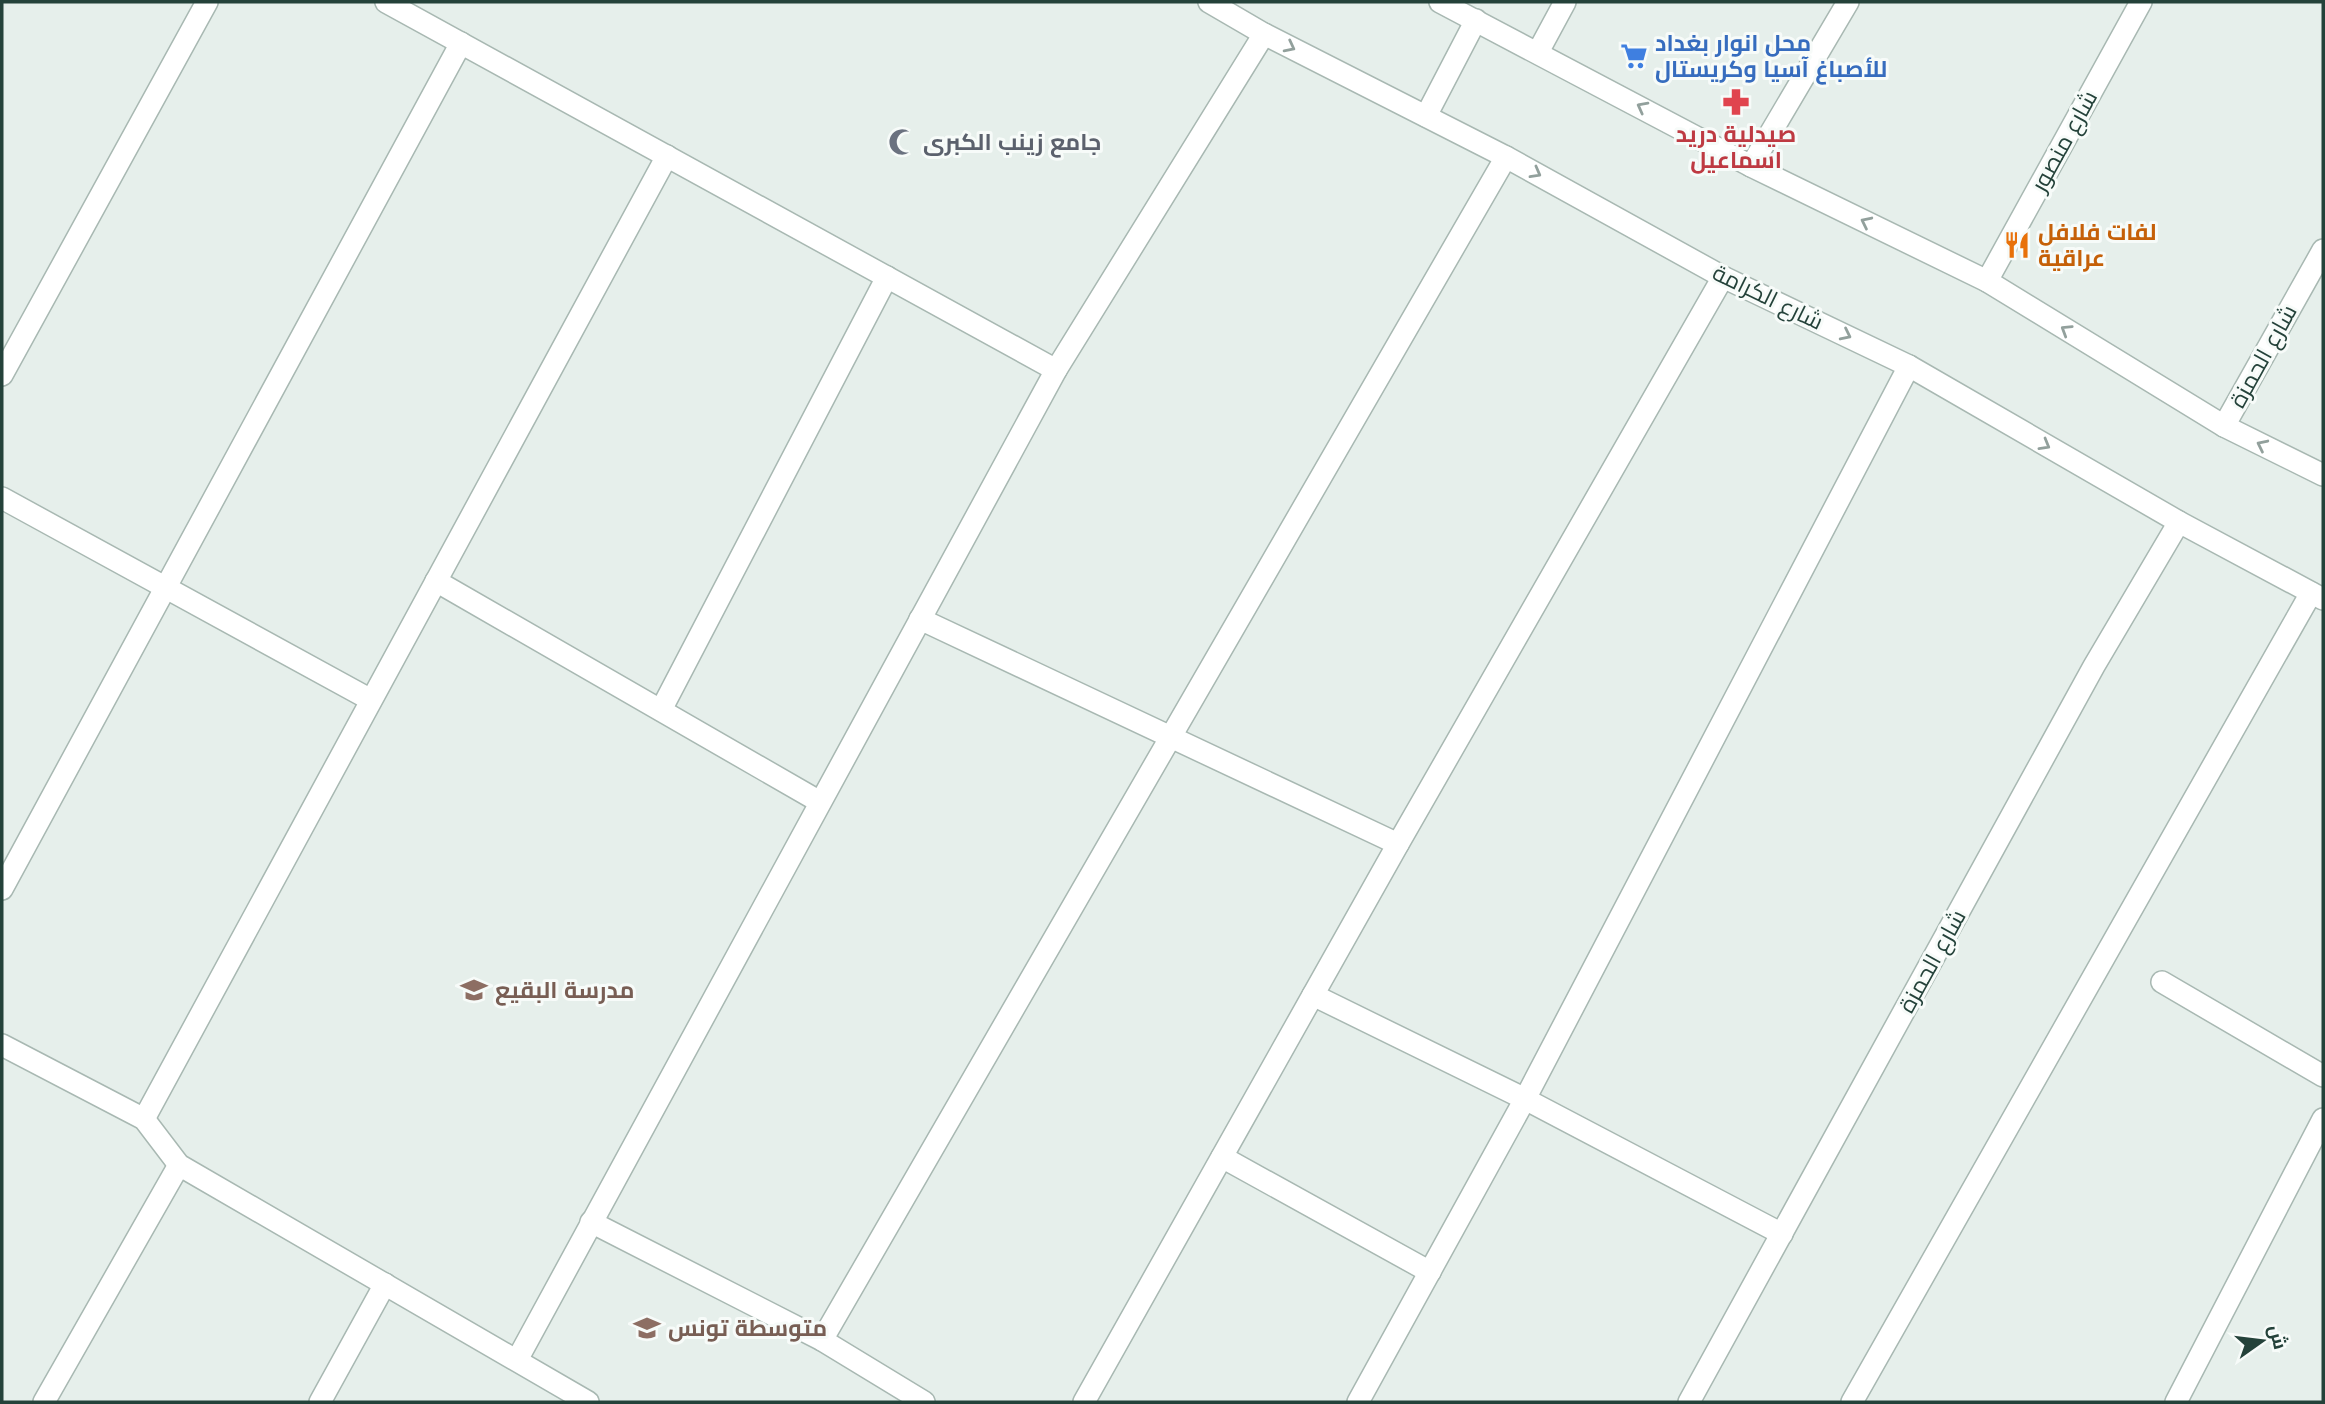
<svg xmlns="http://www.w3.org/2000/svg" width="2325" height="1404" viewBox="0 0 2325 1404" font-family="Arial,Cairo,sans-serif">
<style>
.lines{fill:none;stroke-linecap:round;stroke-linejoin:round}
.minor-casing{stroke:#a8b8b2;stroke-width:24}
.tertiary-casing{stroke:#a8b8b2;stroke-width:24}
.minor{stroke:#fff;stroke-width:21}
.tertiary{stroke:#fff;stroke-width:21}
.oneway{stroke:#92a09c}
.labels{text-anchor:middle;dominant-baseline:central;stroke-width:6;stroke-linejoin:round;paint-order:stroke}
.shop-label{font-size:23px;font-weight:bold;fill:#366cbe;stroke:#f7fbf9;text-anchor:start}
.health-label{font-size:23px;font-weight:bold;fill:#be3a42;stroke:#f7fbf9}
.street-label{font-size:23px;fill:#24423a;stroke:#f7fbf9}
.worship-label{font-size:23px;font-weight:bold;fill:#5b616d;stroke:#f7fbf9;text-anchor:start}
.food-label{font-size:23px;font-weight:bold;fill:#c56008;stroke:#f7fbf9;text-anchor:start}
.education-label{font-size:23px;font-weight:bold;fill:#785e54;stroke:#f7fbf9;text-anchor:start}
</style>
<rect width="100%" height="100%" fill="#e6efeb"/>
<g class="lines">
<defs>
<g id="minor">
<polyline points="386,2 1056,370"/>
<polyline points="1538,52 1565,2"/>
<polyline points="1751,166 1848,2"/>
<polyline points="1987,281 2141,2"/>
<polyline points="2,375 207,2"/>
<polyline points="2,498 371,700"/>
<polyline points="436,581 820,802"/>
<polyline points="920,619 1398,844"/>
<polyline points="661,710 887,277"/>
<polyline points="2,889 461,43"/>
<polyline points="2162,982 2323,1076"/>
<polyline points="1313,995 1525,1099 1782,1234"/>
<polyline points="2,1045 144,1119 179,1165 588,1402"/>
<polyline points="144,1119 667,156"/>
<polyline points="1222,1157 1430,1272"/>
<polyline points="591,1222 822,1340 924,1402"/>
<polyline points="822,1340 1506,157"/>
<polyline points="517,1360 1056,370 1264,34"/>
<polyline points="44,1402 179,1165"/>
<polyline points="320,1402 385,1284"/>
<polyline points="1084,1402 1398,844 1723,277"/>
<polyline points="1358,1402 1525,1099 1909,366"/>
<polyline points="2176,1402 2323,1119"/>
</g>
<g id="tertiary">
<polyline points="1209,2 1264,34 1506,157 1723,277 1909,366 2179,522 2323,599"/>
<polyline points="1440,2 1751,166 1987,281 2224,426 2323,475"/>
<polyline points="1426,116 1476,20"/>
<polyline points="2224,426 2323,250"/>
<polyline points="1689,1402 2094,666 2179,522"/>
<polyline points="1852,1402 2311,593"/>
</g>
</defs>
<!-- minor casing -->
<use href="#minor" class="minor-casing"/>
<!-- tertiary casing -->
<use href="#tertiary" class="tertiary-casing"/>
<!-- minor -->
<use href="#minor" class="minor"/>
<!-- tertiary -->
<use href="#tertiary" class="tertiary"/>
</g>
<!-- one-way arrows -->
<defs><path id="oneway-chevron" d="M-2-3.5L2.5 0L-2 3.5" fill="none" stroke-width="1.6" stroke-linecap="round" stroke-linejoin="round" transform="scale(1.75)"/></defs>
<g class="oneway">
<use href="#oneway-chevron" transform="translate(1290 47) rotate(27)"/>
<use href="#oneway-chevron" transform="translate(1642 107) rotate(-152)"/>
<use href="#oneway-chevron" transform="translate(1536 173) rotate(29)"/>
<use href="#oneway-chevron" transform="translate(1866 222) rotate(-154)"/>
<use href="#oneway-chevron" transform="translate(2066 330) rotate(-148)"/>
<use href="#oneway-chevron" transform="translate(1846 335) rotate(26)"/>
<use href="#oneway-chevron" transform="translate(2045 445) rotate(30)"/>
<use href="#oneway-chevron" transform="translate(2262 445) rotate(-154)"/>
</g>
<!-- icons -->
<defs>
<symbol id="supermarket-bare" viewBox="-9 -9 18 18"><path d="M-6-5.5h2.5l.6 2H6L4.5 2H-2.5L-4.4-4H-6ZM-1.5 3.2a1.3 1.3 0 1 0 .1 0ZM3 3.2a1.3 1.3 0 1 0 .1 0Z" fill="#3f7fe0" stroke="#f7fbf9" stroke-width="2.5" paint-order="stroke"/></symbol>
<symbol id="pharmacy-bare" viewBox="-9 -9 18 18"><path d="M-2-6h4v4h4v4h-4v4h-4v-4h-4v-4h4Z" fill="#e0444e" stroke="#f7fbf9" stroke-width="2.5" paint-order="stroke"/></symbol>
<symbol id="mosque-bare" viewBox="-9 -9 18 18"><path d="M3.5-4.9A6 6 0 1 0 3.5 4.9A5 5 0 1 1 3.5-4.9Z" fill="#6b7280" stroke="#f7fbf9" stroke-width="2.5" paint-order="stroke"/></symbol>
<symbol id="restaurant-bare" viewBox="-9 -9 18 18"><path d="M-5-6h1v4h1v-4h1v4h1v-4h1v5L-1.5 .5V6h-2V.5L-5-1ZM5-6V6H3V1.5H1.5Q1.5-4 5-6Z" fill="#e8710a" stroke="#f7fbf9" stroke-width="2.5" paint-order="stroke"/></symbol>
<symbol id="school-bare" viewBox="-9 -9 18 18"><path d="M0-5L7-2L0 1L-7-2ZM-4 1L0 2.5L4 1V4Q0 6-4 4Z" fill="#8d6e63" stroke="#f7fbf9" stroke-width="2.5" paint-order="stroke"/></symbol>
</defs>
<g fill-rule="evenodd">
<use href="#supermarket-bare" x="1615" y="37" width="38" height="38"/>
<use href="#pharmacy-bare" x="1717" y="83" width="38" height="38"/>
<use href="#mosque-bare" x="883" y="123" width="38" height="38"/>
<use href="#restaurant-bare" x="1998" y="226" width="38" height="38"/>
<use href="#school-bare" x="455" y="971" width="38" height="38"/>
<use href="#school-bare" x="628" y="1309" width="38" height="38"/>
</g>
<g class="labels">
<!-- shop labels -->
<g class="shop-label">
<text x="1655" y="43">محل انوار بغداد<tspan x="1655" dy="26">للأصباغ آسيا وكريستال</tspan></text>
</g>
<!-- health labels -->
<g class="health-label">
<text x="1736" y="134">صيدلية دريد<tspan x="1736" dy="26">اسماعيل</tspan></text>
</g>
<!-- street labels -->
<g class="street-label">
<text transform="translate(2064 141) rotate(-61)">شارع منصور</text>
<text transform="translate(1768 297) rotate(26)">شارع الكرامة</text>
<text transform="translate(2263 356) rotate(-61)">شارع الحمزة</text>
<text transform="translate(1932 961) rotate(-61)">شارع الحمزة</text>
</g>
<!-- worship labels -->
<g class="worship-label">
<text x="923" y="142">جامع زينب الكبرى</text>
</g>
<!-- food labels -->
<g class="food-label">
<text x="2038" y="232">لفات فلافل<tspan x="2038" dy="26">عراقية</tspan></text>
</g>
<!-- education labels -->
<g class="education-label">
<text x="495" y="990">مدرسة البقيع</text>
<text x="668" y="1328">متوسطة تونس</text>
</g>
</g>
<!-- border -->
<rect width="2325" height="1404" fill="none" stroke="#24423a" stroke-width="7"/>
<!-- north arrow -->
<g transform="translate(2262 1341) rotate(76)" stroke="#f7fbf9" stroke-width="5" paint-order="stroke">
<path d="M0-5L12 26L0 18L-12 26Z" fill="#24423a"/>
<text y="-10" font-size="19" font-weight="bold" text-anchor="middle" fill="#24423a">ش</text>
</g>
</svg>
